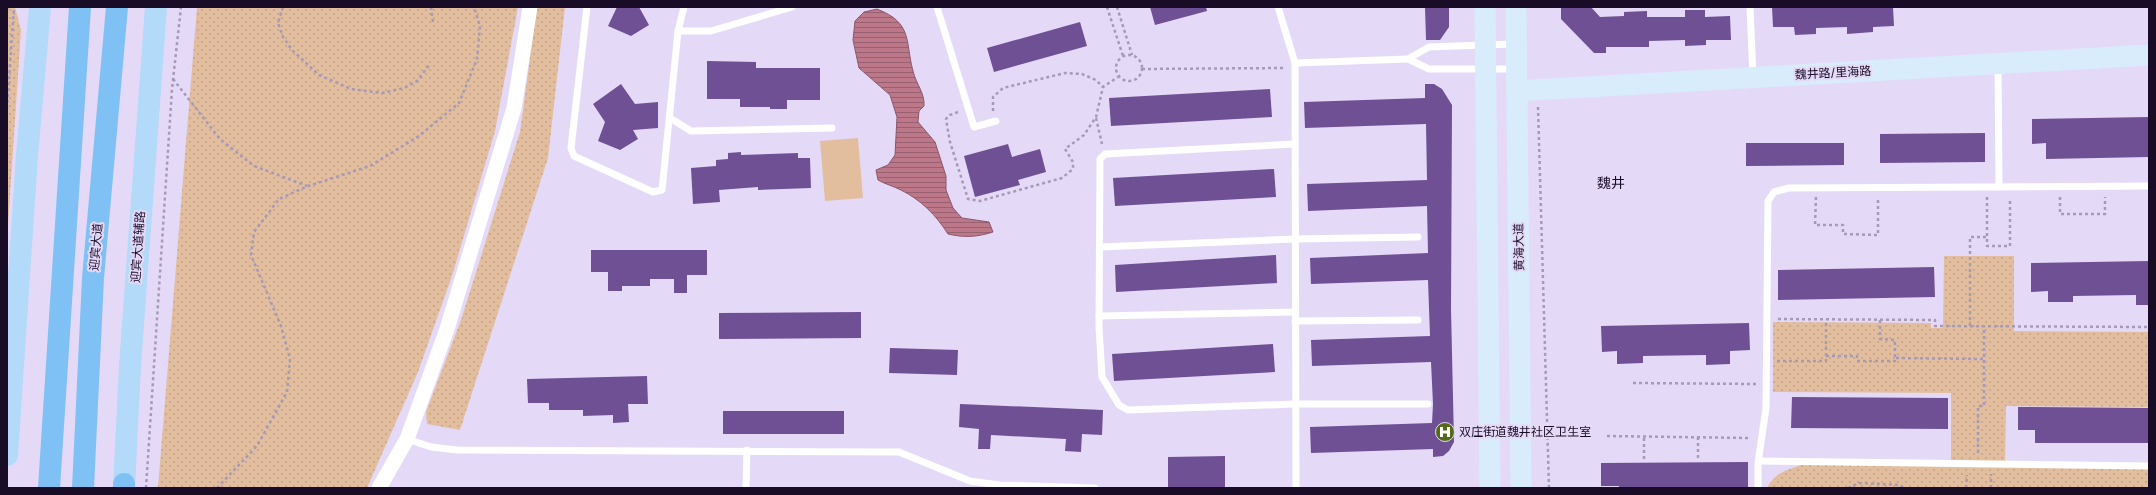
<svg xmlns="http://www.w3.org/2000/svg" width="2156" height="495" viewBox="0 0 2156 495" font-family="'DM Sans','Noto Sans SC',sans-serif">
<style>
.grass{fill:url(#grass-dots)}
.garden{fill:#e2be9f}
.water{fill:url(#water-rules);stroke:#8b576c}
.building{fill:#6f5094}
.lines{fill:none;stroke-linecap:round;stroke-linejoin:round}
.path{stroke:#a69ab7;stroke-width:2.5;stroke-dasharray:3 3;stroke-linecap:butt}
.lane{stroke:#fff;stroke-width:7}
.street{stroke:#fff;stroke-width:15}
.secondary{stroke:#d9ecfc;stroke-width:21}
.primary{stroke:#b3daf9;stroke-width:22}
.highway{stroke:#80c1f5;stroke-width:22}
.labels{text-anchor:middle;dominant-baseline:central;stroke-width:4;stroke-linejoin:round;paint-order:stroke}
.street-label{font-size:12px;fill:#190c27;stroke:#e5d9f8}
.poi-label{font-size:12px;fill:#190c27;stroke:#e5d9f8;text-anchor:start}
.quarter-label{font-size:14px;fill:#190c27;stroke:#e5d9f8}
</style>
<defs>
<pattern id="grass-dots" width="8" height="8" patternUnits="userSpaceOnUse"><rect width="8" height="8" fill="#e2be9f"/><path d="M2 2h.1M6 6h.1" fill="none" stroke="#c1a289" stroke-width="1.8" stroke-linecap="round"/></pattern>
<pattern id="water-rules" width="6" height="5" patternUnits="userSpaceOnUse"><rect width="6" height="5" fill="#bc7789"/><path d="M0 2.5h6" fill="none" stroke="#986070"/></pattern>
</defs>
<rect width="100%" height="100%" fill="#e5d9f8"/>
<!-- grass -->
<g class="grass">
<polygon points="7,7 15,7 21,30 7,240"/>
<polygon points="197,7 518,7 495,131 452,276 418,372 367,488 158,488"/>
<polygon points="537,7 565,7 548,158 460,430 427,424 426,412 461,320 520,132"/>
<polygon points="1944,256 2014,256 2014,331 2149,332 2149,407 2006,406 2005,461 1951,461 1951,393 1773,392 1773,322 1931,323 1931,328 1943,328"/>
<path d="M1805,464L2149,467V488H1767C1775,472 1789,469 1805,464Z"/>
</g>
<!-- garden -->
<polygon class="garden" points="858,138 863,198 825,201 820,141"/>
<!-- water -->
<path class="water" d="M877,9C913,23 905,41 913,71C916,84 925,93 924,106L919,111L918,122L935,142L946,176V190L953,208L962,218L989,222L993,232C977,237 965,238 948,234C936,215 921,200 901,190C893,186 885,184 878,180L876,170L888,165L895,155L897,117L890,95L859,68L853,40L855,21L864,12Z"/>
<!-- building -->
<g class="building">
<polygon points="617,7 639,7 649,25 631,36 608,26"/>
<polygon points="1150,7 1206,7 1207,11 1155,25"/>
<polygon points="1425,7 1449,7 1449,27 1440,40 1426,40"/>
<polygon points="1561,7 1591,7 1600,17 1624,16 1624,12 1647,11 1647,17 1685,17 1685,10 1705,10 1705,17 1730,16 1731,40 1706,40 1706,45 1685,46 1685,40 1649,41 1649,47 1606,47 1606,53 1594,53 1561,19"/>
<polygon points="1772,7 1893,7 1894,26 1873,27 1873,32 1847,34 1847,27 1816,28 1816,34 1795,35 1794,27 1773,27"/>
<polygon points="1080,22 1087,46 994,72 987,48"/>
<polygon points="707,61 756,62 756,68 820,68 820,100 787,100 787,109 770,109 770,107 740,107 740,99 707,99"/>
<polygon points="621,84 635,104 658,102 658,128 633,130 638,139 620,150 598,141 605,122 593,104"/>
<polygon points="1425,84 1434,84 1442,89 1452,105 1451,309 1454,442 1449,451 1443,456 1433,457 1433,449 1311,453 1310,427 1432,423 1433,404 1431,362 1312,366 1311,340 1430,336 1428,280 1311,284 1310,258 1428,253 1427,206 1308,211 1307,184 1427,180 1426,124 1305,128 1304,102 1425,98"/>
<polygon points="1270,89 1272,117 1111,126 1109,98"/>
<polygon points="2149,117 2149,157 2046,159 2046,143 2032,144 2032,119"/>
<polygon points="1985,133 1985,162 1880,163 1880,134"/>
<polygon points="1746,143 1844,143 1844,165 1746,166"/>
<polygon points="1008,144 1012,157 1040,149 1046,172 1018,180 1020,185 975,197 964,156"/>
<polygon points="741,152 741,155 798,153 798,158 810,158 811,188 758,190 758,187 719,190 720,202 693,204 691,168 716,166 716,160 728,159 728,153"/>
<polygon points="1274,169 1276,197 1115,206 1113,178"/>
<polygon points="591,250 707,250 707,275 687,275 687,293 674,293 674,279 650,279 650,286 622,286 622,291 608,291 608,272 591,272"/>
<polygon points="1276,255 1277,283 1116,292 1115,265"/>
<polygon points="2149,261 2149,305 2136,305 2136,295 2073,296 2073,302 2048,302 2048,291 2031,292 2031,263"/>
<polygon points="1934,267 1935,297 1778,300 1778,270"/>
<polygon points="861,312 861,338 719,339 719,313"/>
<polygon points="1749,323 1750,350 1730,351 1730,364 1706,365 1706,355 1643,356 1643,363 1617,364 1617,351 1602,352 1601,326"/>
<polygon points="1273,344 1275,372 1114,381 1112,354"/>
<polygon points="890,348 958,350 957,375 889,373"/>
<polygon points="647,376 648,404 628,404 629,422 613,423 613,415 583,416 583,410 549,410 549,403 528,403 527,379"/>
<polygon points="1792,397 1948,398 1948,429 1791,428"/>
<polygon points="960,404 1103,410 1102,435 1082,434 1081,452 1065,451 1066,439 991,435 990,449 978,449 979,429 959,427"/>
<polygon points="2018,407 2149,408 2149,443 2035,443 2035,430 2018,430"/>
<rect x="723" y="411" width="121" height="23"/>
<polygon points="1225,456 1225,488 1168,488 1168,457"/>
<polygon points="1748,462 1748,488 1619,488 1619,486 1601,486 1601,463"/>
</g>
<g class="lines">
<!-- path -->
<g class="path">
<polyline points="283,7 278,23 283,37 292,50 319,75 351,89 382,93 404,88 417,81 430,64"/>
<polyline points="431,7 433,22"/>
<polyline points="1107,7 1123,56"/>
<polyline points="1117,7 1132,55"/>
<polyline points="7,9 8,7"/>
<circle cx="1129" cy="68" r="13"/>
<polyline points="1142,69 1285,68"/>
<polyline points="173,79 220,139 254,166 307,186"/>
<polyline points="1538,107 1549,488"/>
<polyline points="7,109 14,7"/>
<polyline points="993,111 993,97 1003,88 1065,73 1082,74 1096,80 1103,87"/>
<polyline points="958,112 950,115 946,119 950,142 968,199 980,201 1062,178 1073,169 1073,162 1065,149 1084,135 1096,117 1103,87 1118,77"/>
<polyline points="1096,118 1102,144"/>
<polyline points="1816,197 1815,225 1843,225 1843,234 1878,235 1878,198"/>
<polyline points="1987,197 1987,246 2010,246 2010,198"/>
<polyline points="2060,197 2060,214 2105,214 2105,197"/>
<polyline points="1778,319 1935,320 1935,326 2149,327"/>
<polyline points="1880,320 1880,339 1895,340 1895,358"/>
<polyline points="1970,326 1970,237 1987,237"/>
<polyline points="1826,356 1826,320"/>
<polyline points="1777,361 1826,361 1826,356 1857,356 1857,361 1895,361 1895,358 1984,359"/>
<polyline points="1633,383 1756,384"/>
<polyline points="1607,436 1750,438"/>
<polyline points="1698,437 1698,460"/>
<polyline points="1978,453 1978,406 1984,406 1984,326"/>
<polyline points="1644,459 1644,436"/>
<polyline points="146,488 172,89 181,7"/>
<polyline points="217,488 257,446 287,392 290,359 281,326 251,255 254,232 279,199 308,186 370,166 419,136 459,103 477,59 480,26 474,7"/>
<polyline points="1848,488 1859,483 1900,485 1903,488"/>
<polyline points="1966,488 1967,475"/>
<polyline points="1991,488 1991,474"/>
</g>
<!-- lane -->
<g class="lane">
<polyline points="587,7 571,148 574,156 653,192 662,190 678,31 684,7"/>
<polyline points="937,7 974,127 996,121"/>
<polyline points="1278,7 1295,63 1296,488"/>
<polyline points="1750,7 1753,77"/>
<polyline points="678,31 711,31 792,7"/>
<polyline points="1514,44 1429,47 1408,59 1429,69 1516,69"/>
<polyline points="1295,63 1408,59"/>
<polyline points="1998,65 1999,187"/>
<polyline points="670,118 691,131 832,128"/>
<polyline points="1295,144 1105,154 1100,159 1099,327 1102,377 1119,405 1128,410 1295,404 1428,404"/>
<polyline points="1100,247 1295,239 1418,237"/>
<polyline points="1099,316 1295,312"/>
<polyline points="1295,321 1418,320"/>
<polyline points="407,439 431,447 457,450 899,452 970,481 999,485 1095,488"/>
<polyline points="1759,461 2149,466"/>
<polyline points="746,488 747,450"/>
<polyline points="1758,488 1758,463 1766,408 1768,201 1774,192 1789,188 2149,186"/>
</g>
<!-- street -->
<polyline class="street" points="379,488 407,439 447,329 514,108 530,7"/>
<!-- secondary -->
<g class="secondary">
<polyline points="1485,7 1490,488"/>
<polyline points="1516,7 1521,488"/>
<polyline points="1517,91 2149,55"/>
</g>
<!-- primary -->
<g class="primary">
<polyline points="7,455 27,156 40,7"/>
<polyline points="124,488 130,366 156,7"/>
</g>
<!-- highway -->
<g class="highway">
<polyline points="49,488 80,7"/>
<polyline points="83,488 93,278 117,7"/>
<polyline points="124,488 124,484"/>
</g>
</g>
<!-- icons -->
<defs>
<symbol id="hospital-disc" viewBox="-11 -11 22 22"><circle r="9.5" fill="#546a18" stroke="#e5d9f8"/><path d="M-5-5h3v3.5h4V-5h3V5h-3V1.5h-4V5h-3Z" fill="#fff"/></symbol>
</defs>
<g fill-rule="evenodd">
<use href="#hospital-disc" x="1434" y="421" width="22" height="22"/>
</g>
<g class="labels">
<!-- street labels -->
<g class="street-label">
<text transform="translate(1833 73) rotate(-3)">魏井路/里海路</text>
<text transform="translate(96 247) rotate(-85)">迎宾大道</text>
<text transform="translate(138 247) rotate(-86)">迎宾大道辅路</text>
<text transform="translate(1519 247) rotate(-91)">黄海大道</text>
</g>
<!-- poi labels -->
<g class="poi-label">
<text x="1459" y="432">双庄街道魏井社区卫生室</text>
</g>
<!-- quarter labels -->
<g class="quarter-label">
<text x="1611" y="183">魏井</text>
</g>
</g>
<!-- border -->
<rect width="2156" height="495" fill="none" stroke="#190c27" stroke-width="16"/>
</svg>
